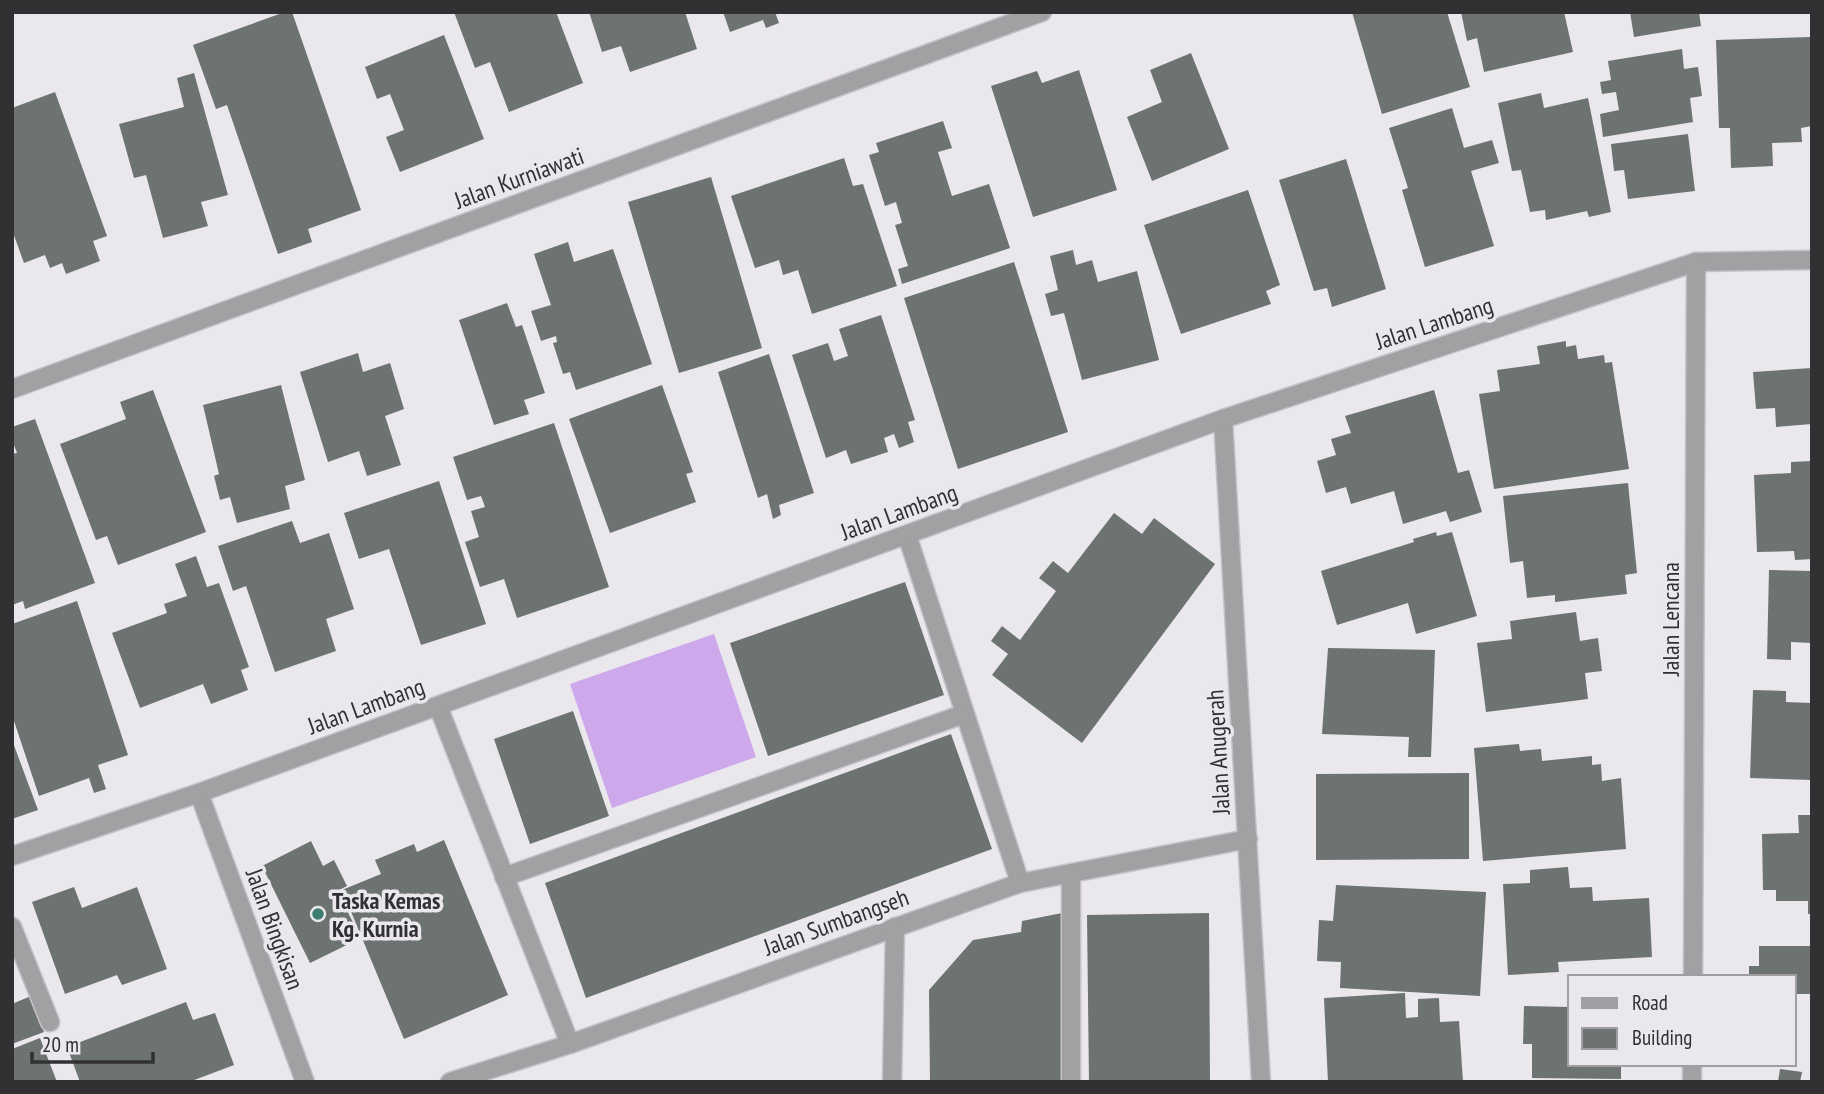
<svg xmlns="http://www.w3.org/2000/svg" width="1824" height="1094" viewBox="0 0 1824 1094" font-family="'PT Sans Narrow',sans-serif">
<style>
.forest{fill:#cda9ec}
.building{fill:#6c7371}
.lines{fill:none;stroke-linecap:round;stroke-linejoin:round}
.minor-casing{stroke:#c5c2c8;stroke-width:21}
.minor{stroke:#a1a0a2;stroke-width:18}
.poi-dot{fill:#3b7d6e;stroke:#eae7ed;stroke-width:2.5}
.labels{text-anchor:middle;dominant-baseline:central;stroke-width:7;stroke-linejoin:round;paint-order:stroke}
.street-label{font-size:24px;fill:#313033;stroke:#eae7ed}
.poi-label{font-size:24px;font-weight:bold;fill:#313033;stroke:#eae7ed;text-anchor:start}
</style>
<rect width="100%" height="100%" fill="#eae7ed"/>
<!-- forest -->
<polygon class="forest" points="714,634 756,757 612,808 570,684"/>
<!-- building -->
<g class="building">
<polygon points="285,12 292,12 361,210 308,229 312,242 278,254 227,105 216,109 193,45"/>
<polygon points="454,12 556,12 583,83 509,112 490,62 475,68"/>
<polygon points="589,12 685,12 697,49 630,72 621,46 602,52"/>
<polygon points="723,12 775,12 779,23 766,28 763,20 730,32"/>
<polygon points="1352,12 1447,12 1470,87 1382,114"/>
<polygon points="1461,12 1564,12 1573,52 1484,72 1477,38 1467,41"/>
<polygon points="1630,12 1699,12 1701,26 1634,37"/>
<polygon points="444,35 484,139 400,172 386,137 404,130 390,94 377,99 365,67"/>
<polygon points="1810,37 1812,126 1801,128 1802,142 1772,143 1773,166 1731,168 1730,128 1719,128 1716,40"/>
<polygon points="1682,49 1684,69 1698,67 1702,96 1690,98 1693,122 1603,137 1600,114 1619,110 1616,92 1602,94 1600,82 1611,80 1608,61"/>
<polygon points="1191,53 1229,149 1152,181 1127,117 1162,102 1150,70"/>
<polygon points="1079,70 1117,190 1033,217 991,86 1037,71 1042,83"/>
<polygon points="194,73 228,195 201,202 208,226 163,238 146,175 134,178 119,124 184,107 177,78"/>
<polygon points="55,92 107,236 93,241 100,261 66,274 62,263 50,268 45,255 24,263 12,230 12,108"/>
<polygon points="1541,93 1544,108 1588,98 1611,212 1589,217 1587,211 1546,220 1545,210 1530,212 1521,170 1512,171 1498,103"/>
<polygon points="1452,108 1464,148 1492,140 1499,163 1471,171 1494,246 1425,267 1402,190 1408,188 1389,128"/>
<polygon points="943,121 952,148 938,152 952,196 989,184 1010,248 902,284 898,269 908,266 895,225 902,223 896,202 885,206 869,155 879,152 876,143"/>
<polygon points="1688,134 1695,191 1628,199 1624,170 1614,171 1611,144"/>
<polygon points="844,158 853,186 863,184 897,286 812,314 798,270 783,275 779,260 755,268 731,196"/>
<polygon points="1346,159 1386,289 1332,307 1327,288 1314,291 1279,180"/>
<polygon points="711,177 762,348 679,373 628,202"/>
<polygon points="1248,190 1280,285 1266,291 1271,304 1181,334 1144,225"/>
<polygon points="568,242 574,262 613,249 652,364 576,390 570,372 563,374 553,343 557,342 556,336 541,341 531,311 551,305 534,254"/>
<polygon points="1073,250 1076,265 1092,260 1098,282 1137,271 1159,360 1082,380 1064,313 1051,316 1045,294 1058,290 1050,256"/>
<polygon points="1014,262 1068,432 958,469 904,298"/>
<polygon points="507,303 516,327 522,325 545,393 524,400 529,414 494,425 459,320"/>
<polygon points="881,315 915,420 908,422 914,442 899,448 894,434 884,438 888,452 851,464 846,450 826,458 792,355 828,343 834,361 848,356 839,329"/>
<polygon points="1566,341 1566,347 1576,345 1578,359 1604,355 1605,363 1612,362 1629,469 1494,489 1479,394 1500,391 1497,370 1540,364 1537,346"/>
<polygon points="358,353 363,372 390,363 404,409 385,416 401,465 367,476 359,451 328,462 300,372"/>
<polygon points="769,354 814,493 779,505 781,515 773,519 767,494 758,498 718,372"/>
<polygon points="1812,368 1812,424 1776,427 1775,408 1756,409 1753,372"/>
<polygon points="281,385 305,480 285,486 290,509 237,523 230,497 220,500 214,476 219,474 203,405"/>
<polygon points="662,385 693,472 686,474 696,502 610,533 569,419"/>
<polygon points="153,390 206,532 118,565 107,536 96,540 60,444 126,419 120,402"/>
<polygon points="1434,390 1458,473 1469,470 1482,512 1450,522 1446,511 1403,524 1394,491 1351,504 1346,487 1326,493 1317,461 1336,455 1331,439 1351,433 1345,416"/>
<polygon points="35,419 95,583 25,609 23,601 12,605 12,454 17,453 12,440 12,427"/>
<polygon points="554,423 609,587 517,618 504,579 480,587 465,542 479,537 471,511 485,507 481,496 467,500 453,457"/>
<polygon points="1812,461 1812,559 1795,560 1794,551 1757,552 1754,475 1791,473 1791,462"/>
<polygon points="439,481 486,624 421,645 389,549 359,559 344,513"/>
<polygon points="1628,483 1637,573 1625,575 1627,594 1555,602 1555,595 1527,598 1523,561 1510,563 1503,496"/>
<polygon points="1114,513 1142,534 1154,518 1215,564 1082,743 992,675 1008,654 991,641 1002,626 1020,640 1056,591 1039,578 1053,561 1068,573"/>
<polygon points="292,521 300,543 329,533 354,609 326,619 336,651 275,672 246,586 233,591 218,546"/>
<polygon points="1436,532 1437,536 1452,532 1477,616 1416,634 1408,603 1337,625 1321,571 1414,542 1413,539"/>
<polygon points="196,556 207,587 219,583 249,667 241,670 248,690 211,704 203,684 140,708 112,633 167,613 164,604 187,596 175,564"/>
<polygon points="1769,570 1812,571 1812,643 1791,642 1791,660 1767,659"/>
<polygon points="905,582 944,695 768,756 730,643"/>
<polygon points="77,601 128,755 98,765 106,789 94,793 89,778 39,796 12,715 12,624"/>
<polygon points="1576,612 1580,641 1598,638 1602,671 1585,673 1588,699 1486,712 1477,643 1512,639 1510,621"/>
<polygon points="1328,648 1435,650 1431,757 1408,757 1409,737 1322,734"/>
<polygon points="1753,690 1786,691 1786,702 1812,703 1812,780 1750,778"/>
<polygon points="573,711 609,816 530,844 494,739"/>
<polygon points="951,734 992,849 586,998 545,883"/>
<polygon points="12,740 38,810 12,819"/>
<polygon points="1519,744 1520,751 1541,749 1542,761 1592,756 1592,765 1601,764 1602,781 1621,778 1626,849 1483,861 1474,748"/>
<polygon points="1469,773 1469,859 1316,860 1316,774"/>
<polygon points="1798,815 1812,815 1812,914 1808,914 1808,901 1776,901 1776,890 1763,890 1762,834 1799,833"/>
<polygon points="444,840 508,995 404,1039 342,890 381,874 375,860 414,844 417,852"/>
<polygon points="311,841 323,866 334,860 347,886 337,891 361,938 310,963 262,866"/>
<polygon points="1568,867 1570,888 1592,887 1593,901 1649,898 1652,957 1558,962 1559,972 1508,975 1503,884 1530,883 1530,870"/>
<polygon points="1336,885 1486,892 1480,996 1340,988 1341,962 1317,961 1319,920 1333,921"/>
<polygon points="74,887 82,908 137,887 167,969 122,985 117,975 65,994 32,902"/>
<polygon points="1062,913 1065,1082 930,1082 929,990 973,940 1021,932 1022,921"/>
<polygon points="1209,913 1210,1082 1089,1082 1087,915"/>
<polygon points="1759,946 1812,946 1812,994 1794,994 1794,977 1749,977 1749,966 1759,966"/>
<polygon points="1405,993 1406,1018 1418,1017 1418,999 1439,998 1440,1022 1459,1021 1463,1082 1328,1082 1324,998"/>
<polygon points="31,996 44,1032 12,1044 12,1004"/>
<polygon points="186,1002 193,1020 215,1013 234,1065 189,1082 80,1082 67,1047"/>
<polygon points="1524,1006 1570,1007 1570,1064 1621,1064 1621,1079 1532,1078 1532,1044 1523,1044"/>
<polygon points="40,1038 57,1082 12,1082 12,1049"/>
<polygon points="1780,1069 1802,1072 1800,1082 1778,1082"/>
</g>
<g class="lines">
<defs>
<g id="minor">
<polyline points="12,389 1042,12"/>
<polyline points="1223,419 1261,1082"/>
<polyline points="907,535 1020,883"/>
<polyline points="438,706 570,1044"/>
<polyline points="199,793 305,1082"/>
<polyline points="12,856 199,793 1223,419 1696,262 1812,260"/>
<polyline points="504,877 964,714"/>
<polyline points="12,927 50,1022"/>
<polyline points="1693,977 1696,262"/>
<polyline points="450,1082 570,1044 1020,883 1248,839"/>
<polyline points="892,1082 895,927"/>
<polyline points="1071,1082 1071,873"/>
<polyline points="1692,1082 1692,1064"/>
</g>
</defs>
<!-- minor casing -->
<use href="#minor" class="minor-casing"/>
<!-- minor -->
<use href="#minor" class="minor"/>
</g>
<!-- markers -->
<circle class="poi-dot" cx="318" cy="914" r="7"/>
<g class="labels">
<!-- street labels -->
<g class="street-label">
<text transform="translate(519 178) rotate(-20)">Jalan Kurniawati</text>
<text transform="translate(1434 323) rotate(-18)">Jalan Lambang</text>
<text transform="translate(899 512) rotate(-20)">Jalan Lambang</text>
<text transform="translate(1670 619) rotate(-90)">Jalan Lencana</text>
<text transform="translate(366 706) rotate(-20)">Jalan Lambang</text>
<text transform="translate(1218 752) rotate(-93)">Jalan Anugerah</text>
<text transform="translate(836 922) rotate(-20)">Jalan Sumbangseh</text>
<text transform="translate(275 929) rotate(70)">Jalan Bingkisan</text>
</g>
<!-- poi labels -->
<g class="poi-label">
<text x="332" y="900">Taska Kemas<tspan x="332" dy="28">Kg. Kurnia</tspan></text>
</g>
</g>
<!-- border -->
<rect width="1824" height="1094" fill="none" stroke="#313033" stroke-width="28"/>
<!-- legend -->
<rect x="1568" y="975" width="228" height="91" fill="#eae7ed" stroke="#a09ea3" stroke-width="2"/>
<rect x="1582" y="998" width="35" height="10" fill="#a1a0a2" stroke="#a09ea3" stroke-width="2"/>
<text x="1632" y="1010" font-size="21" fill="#313033">Road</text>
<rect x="1582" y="1028" width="35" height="21" fill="#6c7371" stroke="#a09ea3" stroke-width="2"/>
<text x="1632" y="1045" font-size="21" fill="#313033">Building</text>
<!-- scale -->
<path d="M32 1052v10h121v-10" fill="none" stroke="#313033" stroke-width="3.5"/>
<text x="42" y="1052" font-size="21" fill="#313033" stroke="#eae7ed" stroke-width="5" paint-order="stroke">20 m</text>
</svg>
